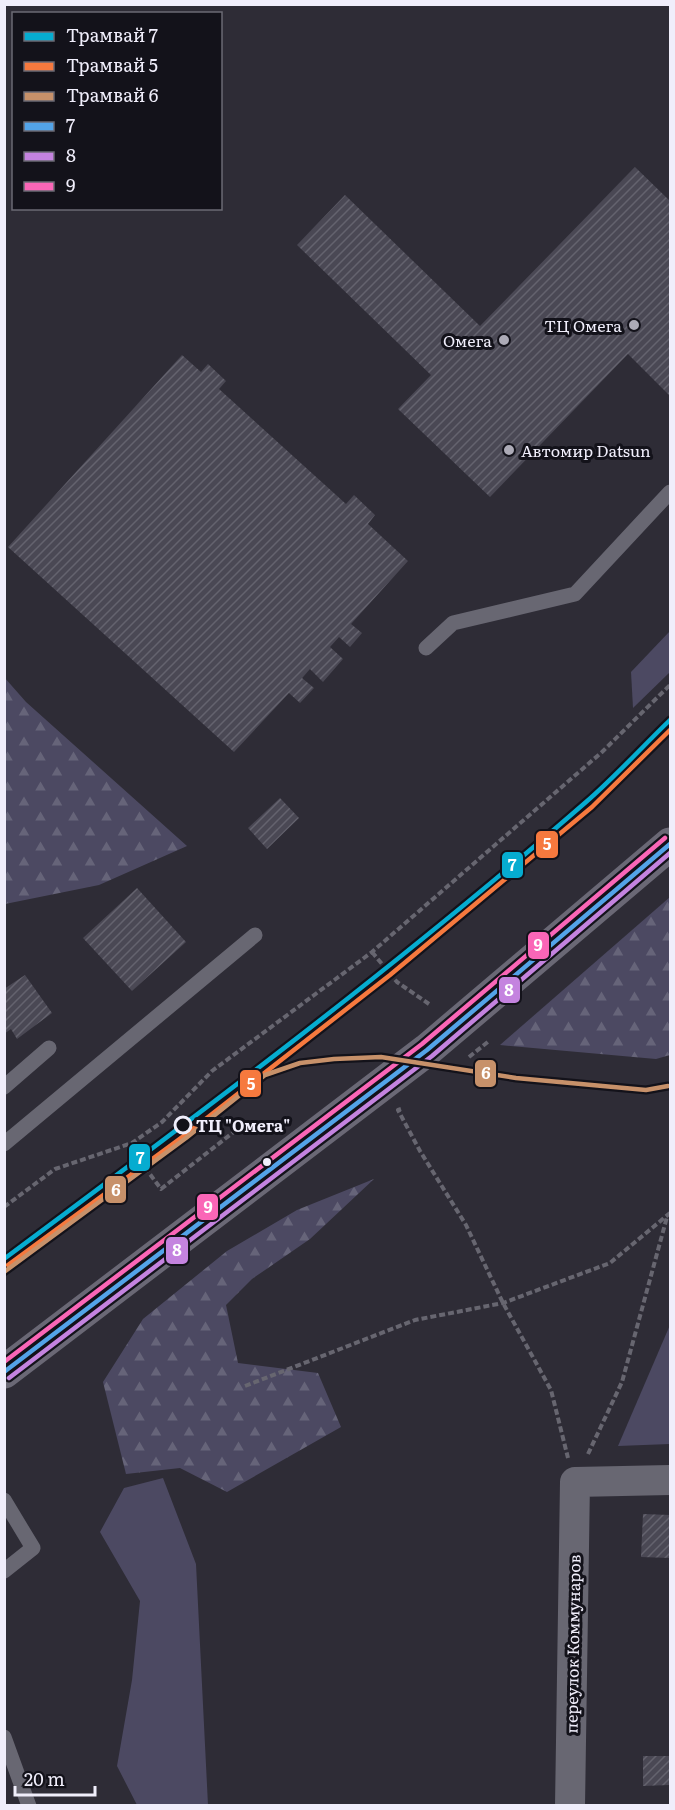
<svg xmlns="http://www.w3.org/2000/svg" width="675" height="1810" viewBox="0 0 675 1810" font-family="Literata,serif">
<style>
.grass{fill:#4c4962}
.forest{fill:url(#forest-firs)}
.building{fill:url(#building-hatch)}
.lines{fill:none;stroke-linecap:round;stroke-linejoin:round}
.path{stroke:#676670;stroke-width:4;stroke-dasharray:6 3;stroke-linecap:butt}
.lane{stroke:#686772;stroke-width:15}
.street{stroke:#686772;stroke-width:30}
.primary{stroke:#6a6875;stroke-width:33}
.bus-1-casing{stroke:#13121a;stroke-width:9}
.bus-2-casing{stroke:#13121a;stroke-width:9}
.bus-3-casing{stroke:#13121a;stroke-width:9}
.bus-1{stroke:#53a3e8;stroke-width:4.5}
.bus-2{stroke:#c483df;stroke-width:4.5}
.bus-3{stroke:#fa66b7;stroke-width:4.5}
.tram-1-casing{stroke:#13121a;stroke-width:9}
.tram-2-casing{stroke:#13121a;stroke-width:9}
.tram-3-casing{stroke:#13121a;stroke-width:9}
.tram-1{stroke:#06acd0;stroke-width:4.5}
.tram-2{stroke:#f6793e;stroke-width:4.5}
.tram-3{stroke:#c7916a;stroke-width:4.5}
.poi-dot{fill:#acaab6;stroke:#13121a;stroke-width:2}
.stop-dot{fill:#13121a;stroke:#f0eefb;stroke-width:3}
.bus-dot{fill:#f0eefb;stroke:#13121a;stroke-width:2}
.labels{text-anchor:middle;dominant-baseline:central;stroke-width:6;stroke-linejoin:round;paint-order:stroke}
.poi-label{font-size:16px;fill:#f0eefb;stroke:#13121a;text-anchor:end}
.stop-label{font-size:16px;font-weight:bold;fill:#f0eefb;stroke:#13121a;text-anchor:start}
.street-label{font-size:16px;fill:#f0eefb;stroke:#13121a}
.line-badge{stroke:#13121a;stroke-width:2}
.badge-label{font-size:16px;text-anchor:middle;font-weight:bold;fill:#fff}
</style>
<defs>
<pattern id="forest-firs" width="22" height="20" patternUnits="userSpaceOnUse" patternTransform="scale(1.5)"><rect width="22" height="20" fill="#4c4962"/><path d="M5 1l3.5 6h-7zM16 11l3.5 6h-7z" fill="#666479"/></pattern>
<pattern id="building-hatch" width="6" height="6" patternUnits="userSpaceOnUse" patternTransform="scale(1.5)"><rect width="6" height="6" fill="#4a4854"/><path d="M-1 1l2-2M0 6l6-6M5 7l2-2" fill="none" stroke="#64636e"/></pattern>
</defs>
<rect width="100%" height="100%" fill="#2e2c36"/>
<!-- grass -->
<g class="grass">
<polygon points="670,631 670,672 633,708 631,672"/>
<polygon points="670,1325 670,1444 618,1446"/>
<polygon points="163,1478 196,1564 208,1805 137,1805 117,1766 132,1680 140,1601 100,1532 124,1488"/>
</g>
<!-- forest -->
<g class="forest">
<polygon points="4,677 26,702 187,846 99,885 5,904"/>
<polygon points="670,897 670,1055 656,1059 500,1045"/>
<polygon points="374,1179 310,1239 252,1279 226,1305 238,1363 318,1373 341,1427 227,1492 180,1468 126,1474 103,1382 143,1319 227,1251 297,1210"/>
</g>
<!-- building -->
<g class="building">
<polygon points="635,167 670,201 670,396 628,354 490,497 398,409 431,375 297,245 345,195 480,326"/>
<polygon points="182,355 201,372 208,364 226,381 219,389 346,504 354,495 375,515 368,524 408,561 351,624 362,633 350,647 339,637 330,647 343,659 323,682 310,669 302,678 314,688 300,703 289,693 234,752 8,547"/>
<polygon points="280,798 299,818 267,849 248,828"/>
<polygon points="137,888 186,942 132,991 83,938"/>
<polygon points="25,975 52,1013 17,1039 11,1029 4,1034 4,989"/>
<polygon points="643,1514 670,1515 670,1558 641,1557"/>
<polygon points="643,1756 669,1756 669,1785 643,1786"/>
</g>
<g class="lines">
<!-- path -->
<g class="path">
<polyline points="372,952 397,982 429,1004"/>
<polyline points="469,1057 489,1041"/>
<polyline points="401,1109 398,1110 420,1151 466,1225 503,1303 551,1390 568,1458"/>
<polyline points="132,1144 135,1154 161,1189 240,1127"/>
<polyline points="4,1207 55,1169 132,1143 162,1122 212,1071 372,952 602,752 670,685"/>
<polyline points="245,1386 415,1320 503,1303 610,1263 670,1213"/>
<polyline points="588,1454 622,1382 667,1217"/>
</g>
<!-- lane -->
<g class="lane">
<polyline points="426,648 453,623 575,594 670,492"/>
<polyline points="4,1087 49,1048"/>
<polyline points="4,1144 255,935"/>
<polyline points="4,1500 33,1548 4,1571"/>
<polyline points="4,1737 29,1806"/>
</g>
<!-- street -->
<polyline class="street" points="570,1806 575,1482 670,1480"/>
<!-- primary -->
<polyline class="primary" points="4,1372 427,1050 670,844"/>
<defs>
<polyline id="bus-1" points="4,1372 427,1050 670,844"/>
<polyline id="bus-2" points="9,1378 432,1056 670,853"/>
<polyline id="bus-3" points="4,1362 422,1044 665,838"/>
</defs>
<!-- bus-1 casing -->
<use href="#bus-1" class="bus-1-casing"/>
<!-- bus-2 casing -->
<use href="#bus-2" class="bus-2-casing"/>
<!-- bus-3 casing -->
<use href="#bus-3" class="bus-3-casing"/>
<!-- bus-1 -->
<use href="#bus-1" class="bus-1"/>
<!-- bus-2 -->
<use href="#bus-2" class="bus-2"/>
<!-- bus-3 -->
<use href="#bus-3" class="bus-3"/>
<defs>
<path id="tram-1" d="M4,1259C202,1112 400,964 586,802C615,777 642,747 670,720"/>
<polyline id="tram-2" points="8,1265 189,1132 390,975 592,807 670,730"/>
<polyline id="tram-3" points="4,1272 186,1138 265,1075 300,1063 334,1059 381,1057 516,1078 646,1090 668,1086"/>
</defs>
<!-- tram-1 casing -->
<use href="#tram-1" class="tram-1-casing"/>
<!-- tram-2 casing -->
<use href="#tram-2" class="tram-2-casing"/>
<!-- tram-3 casing -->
<use href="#tram-3" class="tram-3-casing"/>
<!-- tram-1 -->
<use href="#tram-1" class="tram-1"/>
<!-- tram-2 -->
<use href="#tram-2" class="tram-2"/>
<!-- tram-3 -->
<use href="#tram-3" class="tram-3"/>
</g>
<!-- markers -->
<g class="poi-dot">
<circle cx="634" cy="325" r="6"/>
<circle cx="504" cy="340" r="6"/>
<circle cx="509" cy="450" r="6"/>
</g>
<circle class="stop-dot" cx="183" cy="1125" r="8"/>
<circle class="bus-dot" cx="267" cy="1162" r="5"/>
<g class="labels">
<!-- poi labels -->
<g class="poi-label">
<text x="622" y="325">ТЦ Омега</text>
<text x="492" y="340">Омега</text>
<text x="521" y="450" text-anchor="start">Автомир Datsun</text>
</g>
<!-- stop labels -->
<g class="stop-label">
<text x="196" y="1125">ТЦ "Омега"</text>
</g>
<!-- street labels -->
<g class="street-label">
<text transform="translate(572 1644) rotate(-89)">переулок Коммунаров</text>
</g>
</g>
<g class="line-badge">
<rect x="535" y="830" width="24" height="29" rx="6" fill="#f6793e"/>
<rect x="501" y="851" width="23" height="28" rx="6" fill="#06acd0"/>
<rect x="527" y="931" width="23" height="29" rx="6" fill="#fa66b7"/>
<rect x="498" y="976" width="23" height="28" rx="6" fill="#c483df"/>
<rect x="474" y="1059" width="23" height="29" rx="6" fill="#c7916a"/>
<rect x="239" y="1069" width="23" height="29" rx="6" fill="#f6793e"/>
<rect x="128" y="1143" width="23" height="29" rx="6" fill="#06acd0"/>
<rect x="104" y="1175" width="23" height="29" rx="6" fill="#c7916a"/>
<rect x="196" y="1193" width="23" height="28" rx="6" fill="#fa66b7"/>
<rect x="165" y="1236" width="24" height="29" rx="6" fill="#c483df"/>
</g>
<g class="badge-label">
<text x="547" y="850">5</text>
<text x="512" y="871">7</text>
<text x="538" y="951">9</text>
<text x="509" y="996">8</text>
<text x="486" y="1079">6</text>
<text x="251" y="1090">5</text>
<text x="140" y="1164">7</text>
<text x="116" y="1196">6</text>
<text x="208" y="1213">9</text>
<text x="177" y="1256">8</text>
</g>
<!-- border -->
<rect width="675" height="1810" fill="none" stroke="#f0eefb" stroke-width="12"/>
<!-- legend -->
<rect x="12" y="12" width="210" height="198" fill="#13121a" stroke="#6b6a74" stroke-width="1.5"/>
<rect x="24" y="32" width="30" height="9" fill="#06acd0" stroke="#6b6a74" stroke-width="1.5"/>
<text x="66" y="42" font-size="18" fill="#f0eefb">Трамвай 7</text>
<rect x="24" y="62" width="30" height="9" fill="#f6793e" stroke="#6b6a74" stroke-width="1.5"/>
<text x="66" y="72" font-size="18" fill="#f0eefb">Трамвай 5</text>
<rect x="24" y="92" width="30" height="9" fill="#c7916a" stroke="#6b6a74" stroke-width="1.5"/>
<text x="66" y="102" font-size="18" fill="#f0eefb">Трамвай 6</text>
<rect x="24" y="122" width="30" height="9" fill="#53a3e8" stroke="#6b6a74" stroke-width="1.5"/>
<text x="66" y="132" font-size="18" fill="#f0eefb">7</text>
<rect x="24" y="152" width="30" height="9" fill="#c483df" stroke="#6b6a74" stroke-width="1.5"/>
<text x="66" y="162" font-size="18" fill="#f0eefb">8</text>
<rect x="24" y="182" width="30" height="9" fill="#fa66b7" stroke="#6b6a74" stroke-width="1.5"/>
<text x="66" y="192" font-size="18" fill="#f0eefb">9</text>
<!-- scale -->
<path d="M15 1786v9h80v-9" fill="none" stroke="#f0eefb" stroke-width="3"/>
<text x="24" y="1786" font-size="18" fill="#f0eefb" stroke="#13121a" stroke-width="4.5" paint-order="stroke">20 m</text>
</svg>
